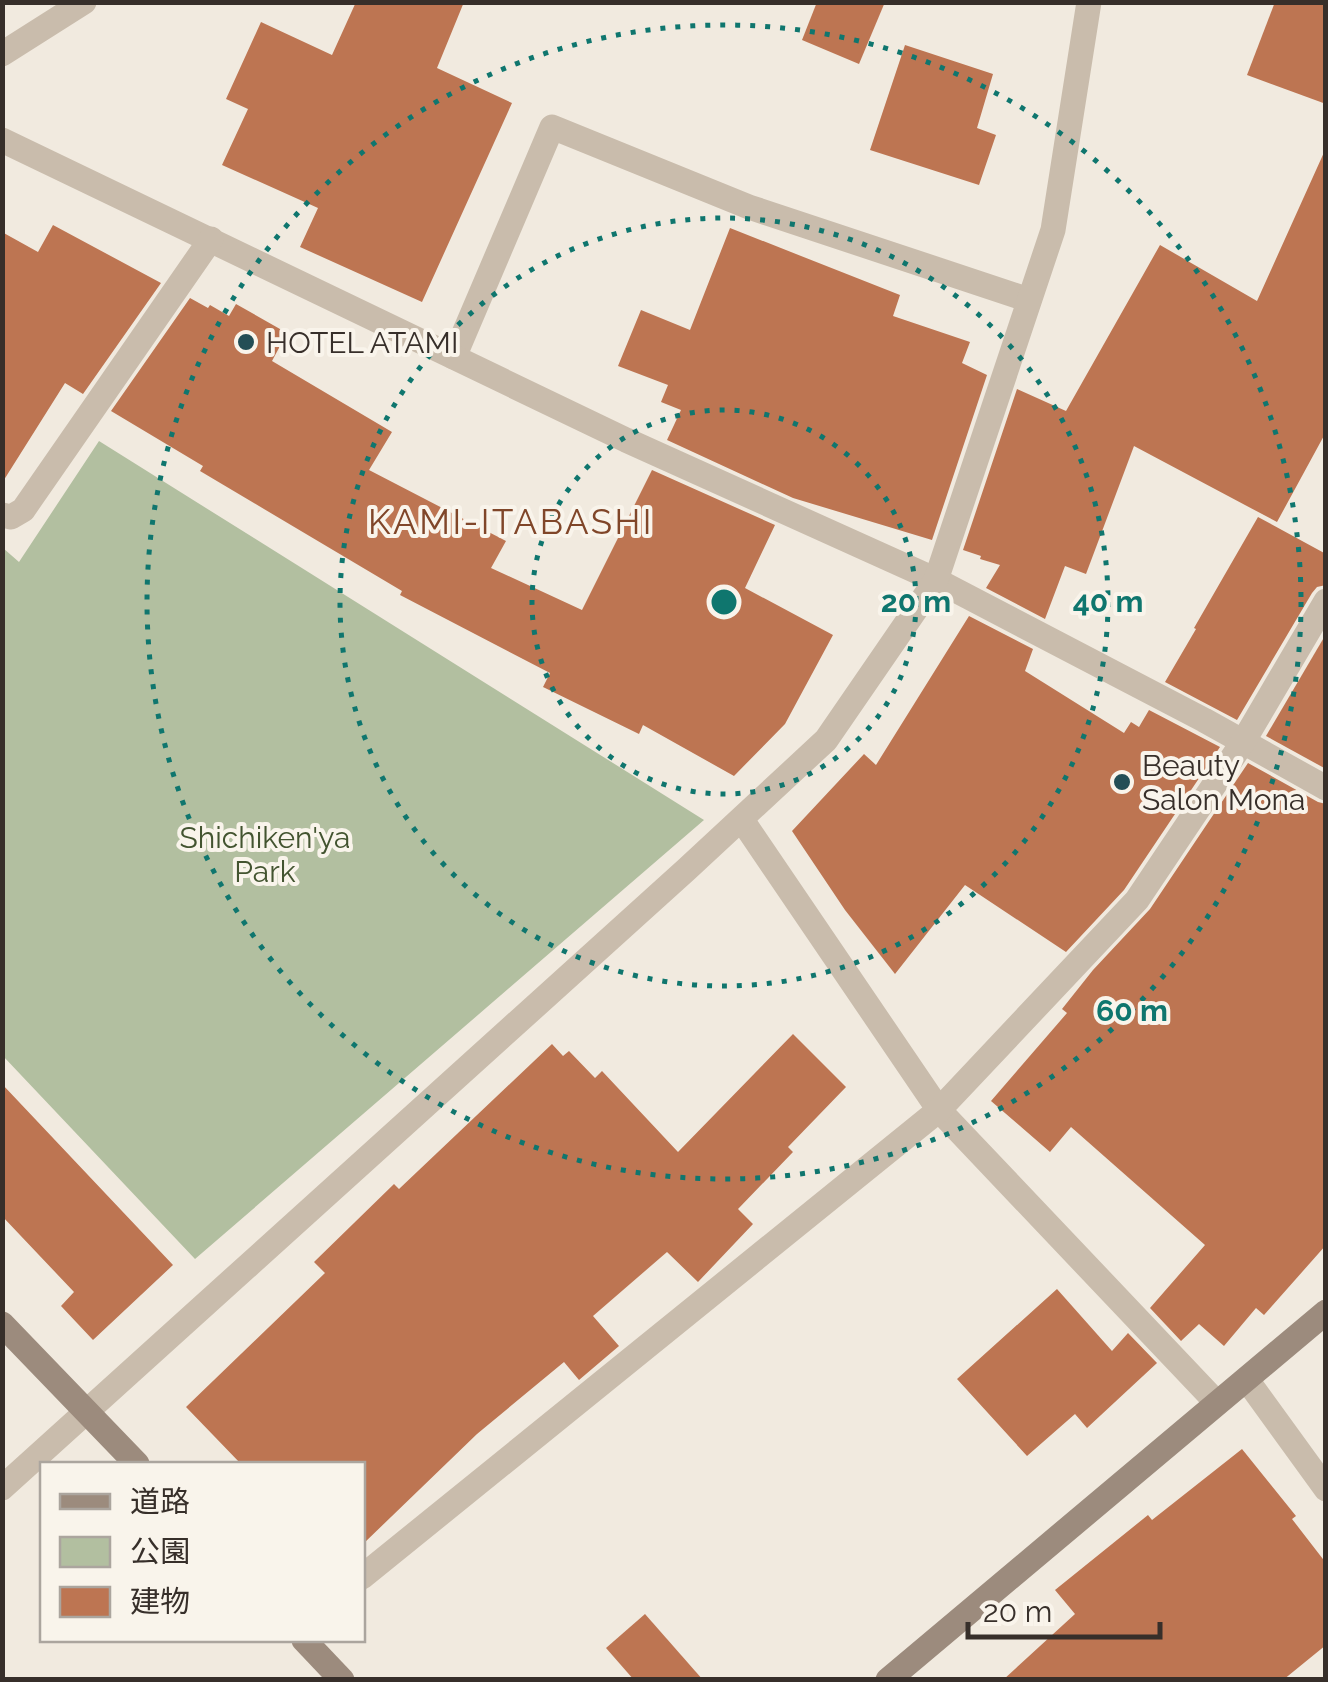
<svg xmlns="http://www.w3.org/2000/svg" width="1328" height="1682" viewBox="0 0 1328 1682" font-family="Raleway,'Noto Sans JP',sans-serif">
<style>
.green{fill:#b2bfa0}
.building{fill:#bd7552}
.lines{fill:none;stroke-linecap:round;stroke-linejoin:round}
.lane{stroke:#c9bcac;stroke-width:25}
.street{stroke:#c9bcac;stroke-width:25}
.secondary{stroke:#9c8b7d;stroke-width:25}
.ring{fill:none;stroke:#0f766e;stroke-width:5;stroke-dasharray:5 10}
.poi-dot{fill:#234e56;stroke:#f9f4eb;stroke-width:4}
.labels{text-anchor:middle;dominant-baseline:central;stroke-width:8;stroke-linejoin:round;paint-order:stroke}
.poi-label{font-size:30px;fill:#372f2a;stroke:#f9f4eb;text-anchor:start}
.park-label{font-size:30px;fill:#435430;stroke:#f9f4eb}
.quarter-label{font-size:35px;letter-spacing:2.5px;fill:#804629;stroke:#f9f4eb}
.centre{fill:#0f766e;stroke:#f9f4eb;stroke-width:5}
.ring-label{font-size:30px;text-anchor:middle;font-weight:bold;fill:#0f766e;stroke:#f9f4eb;stroke-width:8;stroke-linejoin:round;paint-order:stroke}
</style>
<rect width="100%" height="100%" fill="#f1eadf"/>
<!-- green -->
<polygon class="green" points="99,441 704,820 195,1259 3,1056 3,548 19,562"/>
<!-- building -->
<g class="building">
<polygon points="356,2 464,2 437,68 512,103 422,302 300,247 318,208 222,165 248,109 226,99 261,22 332,55"/>
<polygon points="817,2 885,2 859,64 802,40"/>
<polygon points="1275,2 1326,2 1326,104 1247,75"/>
<polygon points="905,45 993,74 977,128 996,135 979,185 870,150"/>
<polygon points="1326,148 1326,432 1277,522 1134,446 1086,574 1065,566 1045,619 986,588 1000,565 980,559 981,556 963,550 1017,389 1066,411 1160,245 1257,301"/>
<polygon points="53,225 161,283 83,394 65,383 2,483 2,232 38,252"/>
<polygon points="730,228 900,295 893,316 970,342 962,363 987,375 932,540 793,498 667,440 681,410 661,402 668,385 618,366 641,310 690,330"/>
<polygon points="190,298 208,308 210,305 229,316 236,304 287,333 272,361 392,432 369,470 506,541 491,568 582,610 652,470 775,525 745,588 833,635 785,724 734,776 643,725 639,734 543,687 550,673 400,595 402,591 200,471 203,466 111,411"/>
<polygon points="1258,517 1326,554 1326,585 1317,587 1312,593 1237,720 1165,682 1196,629 1194,628"/>
<polygon points="969,616 1033,649 1025,671 1124,733 1131,722 1139,727 1149,710 1220,747 1124,890 1066,952 965,885 895,974 845,910 792,831 864,754 876,765"/>
<polygon points="1326,634 1326,769 1266,736"/>
<polygon points="1248,763 1318,802 1326,804 1326,1245 1264,1315 1256,1308 1224,1346 1199,1324 1181,1341 1150,1308 1205,1245 1071,1127 1050,1152 991,1101 1067,1013 1062,1009 1093,970 1150,909"/>
<polygon points="793,1034 846,1087 788,1147 793,1152 738,1209 753,1224 698,1282 667,1252 593,1316 619,1346 579,1380 564,1362 477,1434 362,1545 362,1464 241,1464 186,1407 325,1273 314,1262 394,1184 399,1189 552,1044 563,1056 569,1051 595,1078 602,1071 678,1152"/>
<polygon points="2,1084 173,1265 93,1340 61,1306 74,1292 2,1216"/>
<polygon points="1057,1289 1112,1351 1128,1333 1157,1363 1087,1428 1075,1414 1027,1456 957,1379"/>
<polygon points="1242,1449 1296,1516 1292,1519 1326,1563 1326,1645 1283,1680 1003,1680 1075,1614 1055,1590 1148,1515 1152,1520"/>
<polygon points="645,1614 703,1680 634,1680 606,1648"/>
</g>
<g class="lines">
<!-- lane -->
<polyline class="lane" points="454,357 552,127 749,207 1029,300"/>
<!-- street -->
<g class="street">
<polyline points="2,54 84,2"/>
<polyline points="2,140 626,440 936,580 1204,720 1326,788"/>
<polyline points="2,515 11,517 23,510 211,239"/>
<polyline points="742,820 939,1110 1217,1403"/>
<polyline points="1247,1380 1326,1489"/>
<polyline points="2,1488 687,869 826,740 936,580 1053,230 1089,2"/>
<polyline points="362,1577 939,1110 1137,900 1243,742 1326,601"/>
</g>
<!-- secondary -->
<g class="secondary">
<polyline points="2,1324 137,1464"/>
<polyline points="304,1640 342,1680"/>
<polyline points="888,1680 1326,1312"/>
</g>
</g>
<!-- distance rings -->
<g class="ring">
<circle cx="724" cy="602" r="192"/>
<circle cx="724" cy="602" r="384"/>
<circle cx="724" cy="602" r="577"/>
</g>
<!-- markers -->
<g class="poi-dot">
<circle cx="246" cy="342" r="10"/>
<circle cx="1122" cy="782" r="10"/>
</g>
<g class="labels">
<!-- poi labels -->
<g class="poi-label">
<text x="266" y="342">HOTEL ATAMI</text>
<text x="1142" y="765">Beauty<tspan x="1142" dy="34">Salon Mona</tspan></text>
</g>
<!-- park labels -->
<g class="park-label">
<text x="265" y="837">Shichiken'ya<tspan x="265" dy="34">Park</tspan></text>
</g>
<!-- quarter labels -->
<g class="quarter-label">
<text x="511" y="521">KAMI-ITABASHI</text>
</g>
</g>
<circle cx="724" cy="602" r="15" class="centre"/>
<g class="ring-label">
<text x="916" y="612">20 m</text>
<text x="1108" y="612">40 m</text>
<text x="1132" y="1021">60 m</text>
</g>
<!-- border -->
<rect width="1328" height="1682" fill="none" stroke="#372f2a" stroke-width="10"/>
<!-- legend -->
<rect x="40" y="1462" width="325" height="180" fill="#f9f4eb" stroke="#aba59e" stroke-width="2.5"/>
<rect x="60" y="1494" width="50" height="15" fill="#9c8b7d" stroke="#aba59e" stroke-width="2.5"/>
<text x="130" y="1512" font-size="30" fill="#372f2a">道路</text>
<rect x="60" y="1537" width="50" height="30" fill="#b2bfa0" stroke="#aba59e" stroke-width="2.5"/>
<text x="130" y="1562" font-size="30" fill="#372f2a">公園</text>
<rect x="60" y="1587" width="50" height="30" fill="#bd7552" stroke="#aba59e" stroke-width="2.5"/>
<text x="130" y="1612" font-size="30" fill="#372f2a">建物</text>
<!-- scale -->
<path d="M968 1622v15h192v-15" fill="none" stroke="#372f2a" stroke-width="5"/>
<text x="983" y="1622" font-size="30" fill="#372f2a" stroke="#f9f4eb" stroke-width="8" paint-order="stroke">20 m</text>
</svg>
